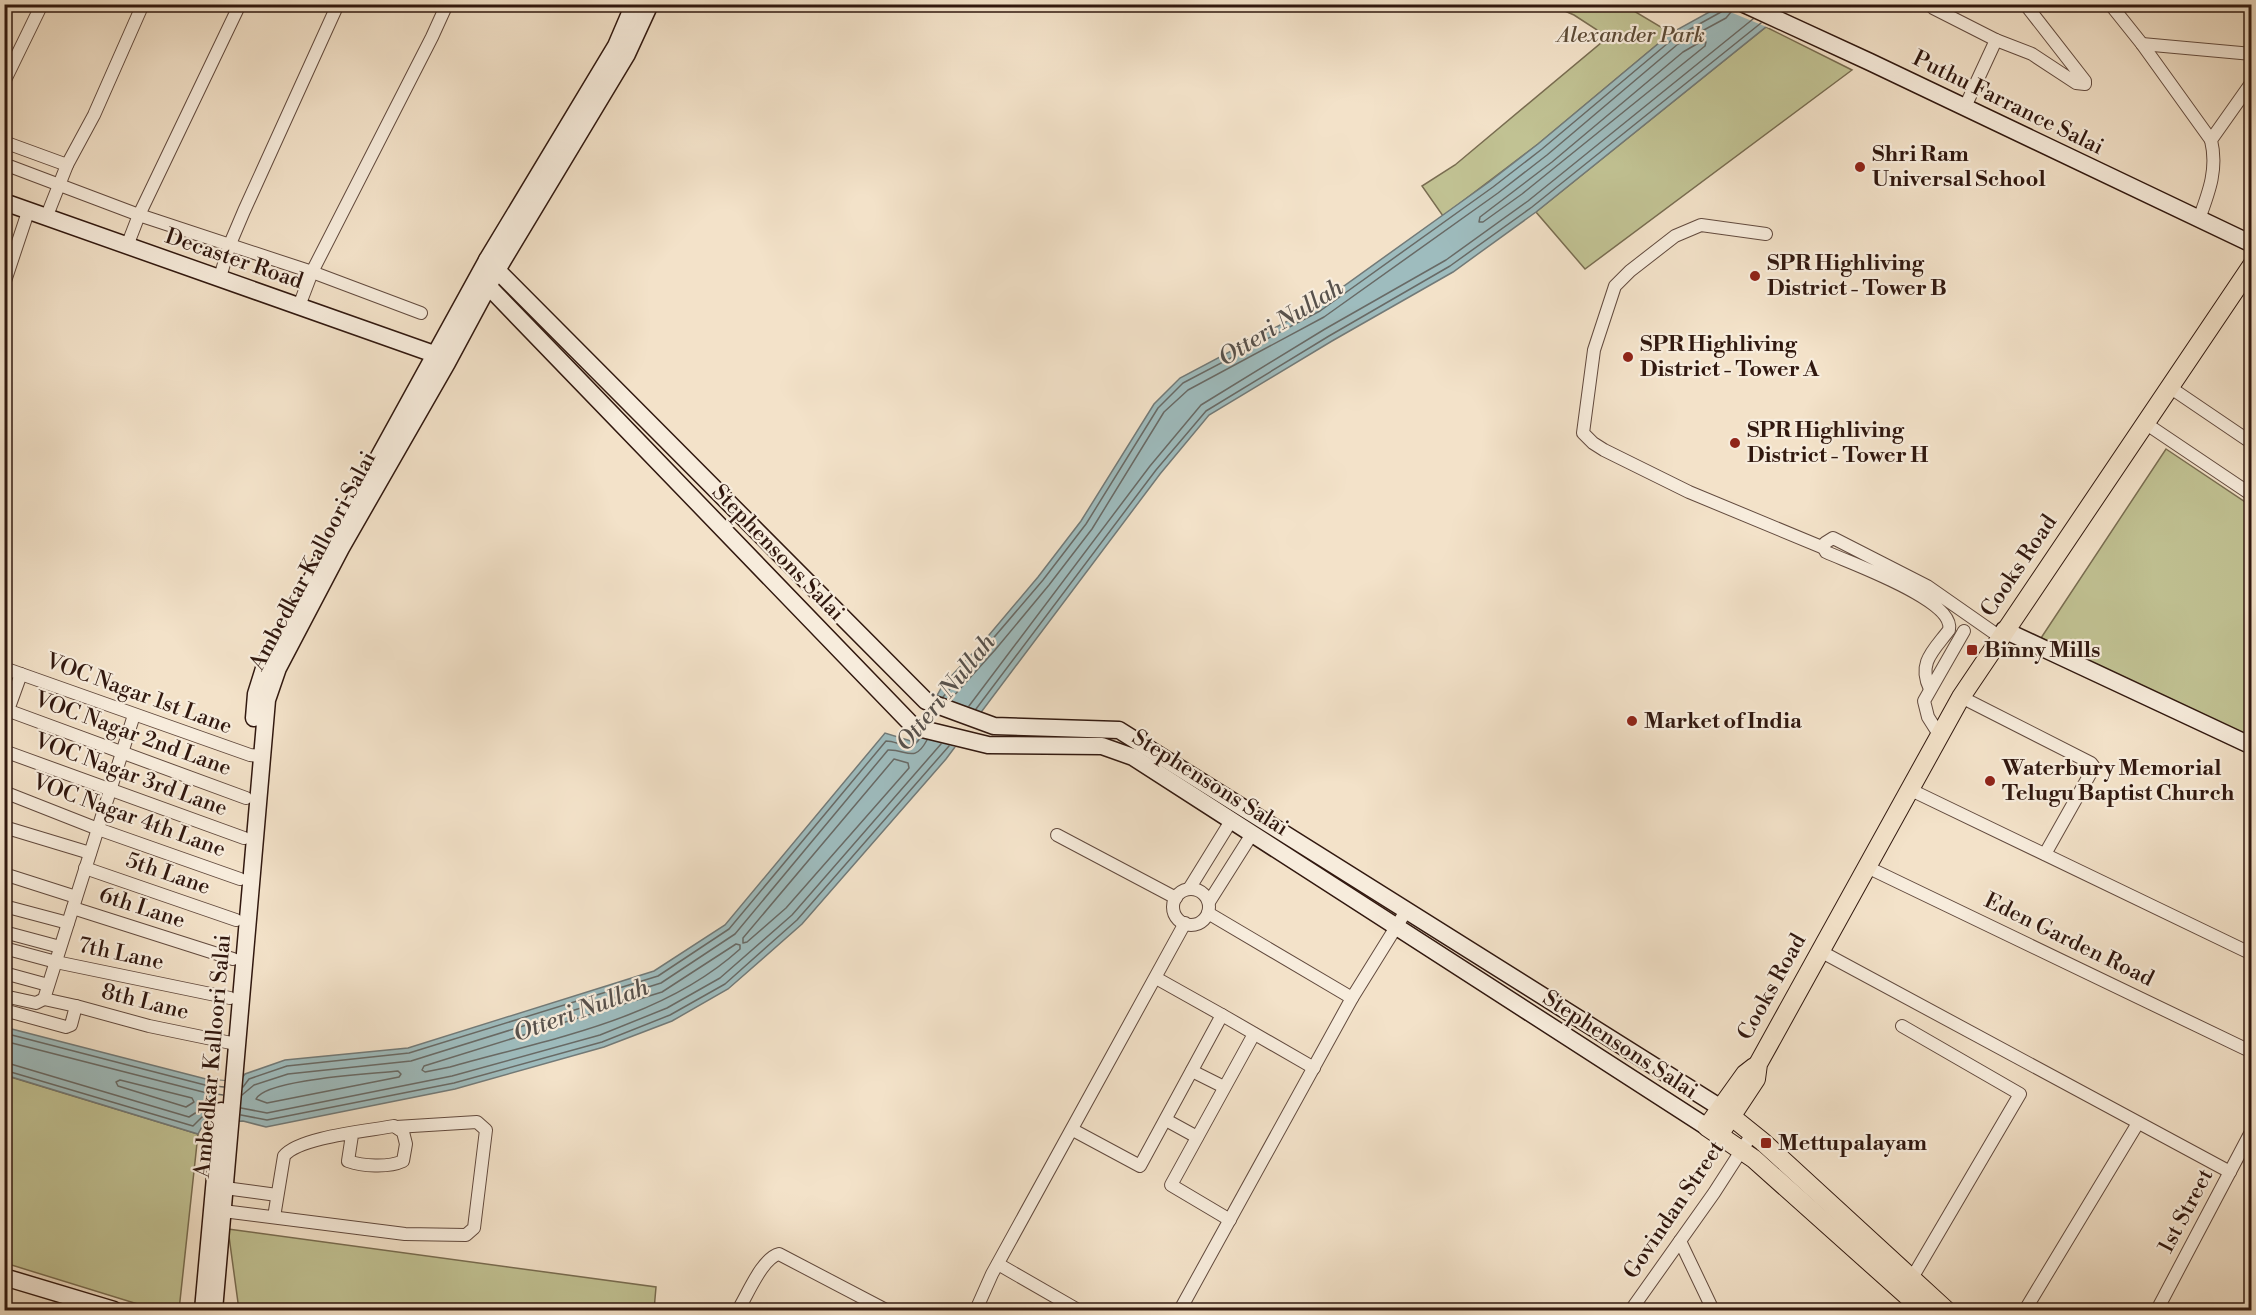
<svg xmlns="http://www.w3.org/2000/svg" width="2256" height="1315" viewBox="0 0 2256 1315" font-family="'Libre Bodoni',serif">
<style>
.green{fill:#c1c293;stroke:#796d51;stroke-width:1.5}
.water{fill:#9ebcbe;stroke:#727a78;stroke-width:1.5}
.pier{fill:#f3e2c9}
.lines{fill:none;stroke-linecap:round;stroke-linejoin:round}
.shore{stroke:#686a66;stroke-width:1.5}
.street-casing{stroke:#624a3e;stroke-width:14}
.secondary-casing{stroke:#31180f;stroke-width:19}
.primary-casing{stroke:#31180f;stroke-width:20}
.street{stroke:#f7ecdc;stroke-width:12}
.secondary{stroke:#f7ecdc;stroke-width:16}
.primary{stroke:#f3e2c9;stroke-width:18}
.poi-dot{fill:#8f2418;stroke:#f7ecdc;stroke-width:2}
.labels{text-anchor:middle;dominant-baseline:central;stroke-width:4.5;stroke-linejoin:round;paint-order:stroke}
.park-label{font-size:22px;font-style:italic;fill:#5c4b37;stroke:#f7ecdc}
.street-label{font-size:22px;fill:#31180f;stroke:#f7ecdc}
.poi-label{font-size:22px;font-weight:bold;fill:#31180f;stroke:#f7ecdc;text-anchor:start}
.water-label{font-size:24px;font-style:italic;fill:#57514c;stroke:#f7ecdc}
</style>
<rect width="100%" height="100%" fill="#f3e2c9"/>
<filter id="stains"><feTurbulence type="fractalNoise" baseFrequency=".00333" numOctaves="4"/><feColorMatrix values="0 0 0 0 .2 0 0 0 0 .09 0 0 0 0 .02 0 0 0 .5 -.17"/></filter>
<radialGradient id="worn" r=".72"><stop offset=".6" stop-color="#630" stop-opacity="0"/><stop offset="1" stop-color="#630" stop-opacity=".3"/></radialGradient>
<!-- green -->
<g class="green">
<polygon points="1551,5 1624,5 1671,33 1538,144 1443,216 1422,186 1455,165 1608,37 1574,15"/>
<polygon points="1766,27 1852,70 1585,269 1536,212"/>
<polygon points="2166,449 2251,506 2251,738 2041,638"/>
<polygon points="4,1075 198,1134 179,1310 157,1310 5,1263"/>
<polygon points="228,1229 656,1287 654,1310 239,1310"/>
</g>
<!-- water -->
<polygon class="water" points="1722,5 1807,5 1766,27 1536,212 1453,272 1332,341 1209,415 1160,474 946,759 802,924 728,989 672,1021 604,1047 455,1089 266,1127 243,1121 204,1123 198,1134 5,1075 4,1027 206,1079 239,1082 245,1074 285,1060 408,1048 654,971 725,925 885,733 911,741 943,685 984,641 1038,577 1081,521 1154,404 1180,378 1316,306 1489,182 1538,144 1671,33"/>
<!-- pier -->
<g class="pier">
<polygon points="1722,5 1774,5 1797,13 1769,28 1718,7"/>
<polygon points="933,696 984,713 958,748 915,734 920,719"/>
<polygon points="212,1080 239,1082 237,1124 210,1125"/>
</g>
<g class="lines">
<!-- shore -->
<g class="shore">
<polygon points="1702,41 1706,42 1705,46 1522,194 1483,222 1479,222 1480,217 1552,162 1683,52"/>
<polyline points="943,697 1043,580 1086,524 1158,408 1183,383 1320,311 1493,187 1542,149 1674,38 1721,12 1724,4"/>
<polyline points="950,700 995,650 1049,585 1092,529 1164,412 1188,390 1324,317 1498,193 1547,155 1678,44 1726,18 1731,12 1732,4"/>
<polyline points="969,706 1150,466 1201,405 1325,329 1446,260 1528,201 1753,19"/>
<polyline points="976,709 1156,470 1206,411 1329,336 1450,266 1532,207 1761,23"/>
<polygon points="894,759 908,763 909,768 786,908 747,942 743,943 743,938"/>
<path d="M736,944L740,945V949C662,1020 549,1039 450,1067L425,1072L422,1070L424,1066L662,992Z"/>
<polyline points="4,1033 205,1085 224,1087"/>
<polyline points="4,1041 203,1092 223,1095"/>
<polyline points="4,1062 189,1117 200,1110 212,1109"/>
<polyline points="4,1070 193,1126 202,1117 211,1116"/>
<path d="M398,1071L401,1074L399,1077L267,1103L256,1099C266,1079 373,1074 398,1071Z"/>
<polygon points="120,1080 192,1098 194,1102 186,1107 118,1086 116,1082"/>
<path d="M243,1087L249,1079L287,1066L409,1053L658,976L729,929L886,741C899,741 911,753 920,738"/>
<path d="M242,1095L254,1085L288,1074L411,1061L661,983L735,934L888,750C907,749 914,764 927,740"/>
<polyline points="241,1108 267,1113 452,1076 600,1035 667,1008 720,978 792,915 941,744"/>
<polyline points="241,1115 267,1120 454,1083 602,1042 670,1015 725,984 797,920 949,746"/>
</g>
<defs>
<g id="street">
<polyline points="1932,4 1933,8 1996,40 2032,54 2076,83 2085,84 2085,81 2025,4"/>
<polyline points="2110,4 2142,44 2211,140"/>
<polyline points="2142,44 2252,54"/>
<polyline points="4,82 42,4"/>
<polyline points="1965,107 1996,40"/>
<polyline points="4,142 67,165"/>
<polyline points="4,164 139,215 312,272 421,313"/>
<polyline points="46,218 67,165 94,115 143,4"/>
<path d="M2199,219C2209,192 2218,169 2211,140L2252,82"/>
<polyline points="1766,234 1701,225 1675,236 1630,271 1615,286 1594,350 1583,433 1593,443 1604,450 1689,492 1824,548"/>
<polyline points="127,246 139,215 240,4"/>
<polyline points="220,277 230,244 244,211 338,4"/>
<polyline points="4,284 28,212"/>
<polyline points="299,306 312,272 432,37 447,4"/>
<polyline points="2168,386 2252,443"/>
<polyline points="2145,423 2252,495"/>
<polyline points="4,668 250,755 260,756"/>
<path d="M1930,689C1917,663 1934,650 1949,630C1956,600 1850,563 1826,552L1824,548L1825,543L1833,538L1927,586L2000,637"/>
<polyline points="1961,697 2091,763 2094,767 2045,854"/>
<polyline points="4,709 246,798"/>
<polyline points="4,721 21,674"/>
<polyline points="1940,736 1928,717 1924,701 1964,631"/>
<polyline points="4,751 244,838"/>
<polyline points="1911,790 2252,954"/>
<polyline points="4,792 98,829 240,879"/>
<polyline points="4,827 90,853"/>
<polyline points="1057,835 1176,898"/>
<polyline points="1867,867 2252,1052"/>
<polyline points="85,868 236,920"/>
<polyline points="4,874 76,897"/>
<polyline points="1189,889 1231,821"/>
<circle cx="1191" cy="907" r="18"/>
<polyline points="1209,902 1252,834"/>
<polyline points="4,906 68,923"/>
<polyline points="73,908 233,959"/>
<polyline points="1208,913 1352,998"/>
<polyline points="4,932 60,947"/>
<polyline points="4,948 56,962 230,998"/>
<polyline points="1820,951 2230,1172"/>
<polyline points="4,973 48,985"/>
<polyline points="4,996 36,1003 44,999 134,715"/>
<polyline points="44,999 76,1006 149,1026 236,1044"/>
<polyline points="4,1010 66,1027 71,1025 76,1006"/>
<polyline points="1222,1015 1314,1068"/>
<polyline points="1902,1026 2020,1094 1912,1278"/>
<polyline points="1192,1071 1224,1087"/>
<polyline points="1166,1120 1197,1137"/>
<polyline points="1073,1130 1140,1166 1222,1015 1156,978"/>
<polyline points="225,1188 277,1195"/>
<polyline points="223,1211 405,1234 466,1235 474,1228 486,1130 477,1122 396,1127"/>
<path d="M274,1217L284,1156C299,1137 368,1131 394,1126L403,1132L406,1144L403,1161C388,1168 362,1166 348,1161L352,1135"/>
<polyline points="1230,1220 1171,1185 1254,1034"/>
<polyline points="1680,1241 1713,1310"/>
<polyline points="998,1264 1078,1310"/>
<path d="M738,1310C747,1296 762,1258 779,1254L886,1310"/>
<polyline points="976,1310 992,1274 1185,923"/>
<polyline points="1180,1310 1352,998 1406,911"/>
<polyline points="1631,1310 1714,1193 1752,1134"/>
<polyline points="2025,1310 2138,1123"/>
<polyline points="2157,1310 2252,1130"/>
</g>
<g id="secondary">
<polyline points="1744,4 1870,62 2252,244"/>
<polyline points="4,202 434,354 443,361"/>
<polyline points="487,260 926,701 994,726 1119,730 1721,1108"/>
<polyline points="477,281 488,286 914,727 988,745 1102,746 1133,757 1707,1127"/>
<polyline points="2004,630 2252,746"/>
<polyline points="254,718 256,694 266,662 487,260 616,46 634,4"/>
<polyline points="4,1277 114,1310"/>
<polyline points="203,1310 221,1111"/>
<polyline points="214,1310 267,700 278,668 341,548 447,363 497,270 627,54 650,4"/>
</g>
<g id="primary">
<polyline points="1754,1067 1745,1074 1707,1127 1754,1159 1923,1310"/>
<polyline points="1722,1109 1763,1142 1946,1310"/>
<polyline points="1719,1135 1756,1079 1758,1064 1961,697 2252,265"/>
</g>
</defs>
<!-- street casing -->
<use href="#street" class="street-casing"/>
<!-- secondary casing -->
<use href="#secondary" class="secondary-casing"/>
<!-- primary casing -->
<use href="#primary" class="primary-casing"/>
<!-- street -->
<use href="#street" class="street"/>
<!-- secondary -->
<use href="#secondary" class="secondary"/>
<!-- primary -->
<use href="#primary" class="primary"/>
</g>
<!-- markers -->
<g class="poi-dot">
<circle cx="1860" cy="167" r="6"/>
<circle cx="1755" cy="276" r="6"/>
<circle cx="1628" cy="357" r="6"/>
<circle cx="1735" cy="443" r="6"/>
<rect x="1966" y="644" width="12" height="12" rx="3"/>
<circle cx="1632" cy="721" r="6"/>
<circle cx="1990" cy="781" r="6"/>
<rect x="1760" y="1137" width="12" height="12" rx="3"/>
</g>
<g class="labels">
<!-- park labels -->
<g class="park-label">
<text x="1631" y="35">Alexander Park</text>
</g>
<!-- street labels -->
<g class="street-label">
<text transform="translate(2008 103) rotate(26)">Puthu Farrance Salai</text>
<text transform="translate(234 259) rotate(19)">Decaster Road</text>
<text transform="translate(778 553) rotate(46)">Stephensons Salai</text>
<text transform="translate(313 561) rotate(-62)">Ambedkar Kalloori Salai</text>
<text transform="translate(2019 566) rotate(-56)">Cooks Road</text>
<text transform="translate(139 694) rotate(20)">VOC Nagar 1st Lane</text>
<text transform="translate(133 734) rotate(20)">VOC Nagar 2nd Lane</text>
<text transform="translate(131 775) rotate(20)">VOC Nagar 3rd Lane</text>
<text transform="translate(1210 783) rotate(32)">Stephensons Salai</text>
<text transform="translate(129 816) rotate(20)">VOC Nagar 4th Lane</text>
<text transform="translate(168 874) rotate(19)">5th Lane</text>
<text transform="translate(142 908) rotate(18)">6th Lane</text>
<text transform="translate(2069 940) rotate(26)">Eden Garden Road</text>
<text transform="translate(121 954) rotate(12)">7th Lane</text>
<text transform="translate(1772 987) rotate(-61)">Cooks Road</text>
<text transform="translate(145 1002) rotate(14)">8th Lane</text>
<text transform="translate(1620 1045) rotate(33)">Stephensons Salai</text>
<text transform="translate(213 1056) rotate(-85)">Ambedkar Kalloori Salai</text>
<text transform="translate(1674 1210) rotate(-56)">Govindan Street</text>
<text transform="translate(2186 1211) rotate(-62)">1st Street</text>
</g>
<!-- poi labels -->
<g class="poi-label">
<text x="1872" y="154">Shri Ram<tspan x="1872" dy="25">Universal School</tspan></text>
<text x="1767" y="263">SPR Highliving<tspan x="1767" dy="25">District - Tower B</tspan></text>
<text x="1640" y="344">SPR Highliving<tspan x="1640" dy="25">District - Tower A</tspan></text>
<text x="1747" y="430">SPR Highliving<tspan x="1747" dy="25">District - Tower H</tspan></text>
<text x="1984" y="650">Binny Mills</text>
<text x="1644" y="721">Market of India</text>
<text x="2002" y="768">Waterbury Memorial<tspan x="2002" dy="25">Telugu Baptist Church</tspan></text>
<text x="1778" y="1143">Mettupalayam</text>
</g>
<!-- water labels -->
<g class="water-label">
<text transform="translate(1281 323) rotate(-32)">Otteri Nullah</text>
<text transform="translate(946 693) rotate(-51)">Otteri Nullah</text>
<text transform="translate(581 1011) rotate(-20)">Otteri Nullah</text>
</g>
</g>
<!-- margin -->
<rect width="2256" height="1315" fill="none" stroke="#f3e2c9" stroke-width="24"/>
<rect x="6" y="6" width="2244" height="1303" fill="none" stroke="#31180f" stroke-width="3"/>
<rect x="12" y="12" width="2232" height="1291" fill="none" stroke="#31180f" stroke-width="1.5"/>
<rect width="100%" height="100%" filter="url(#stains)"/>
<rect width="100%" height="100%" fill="url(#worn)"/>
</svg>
